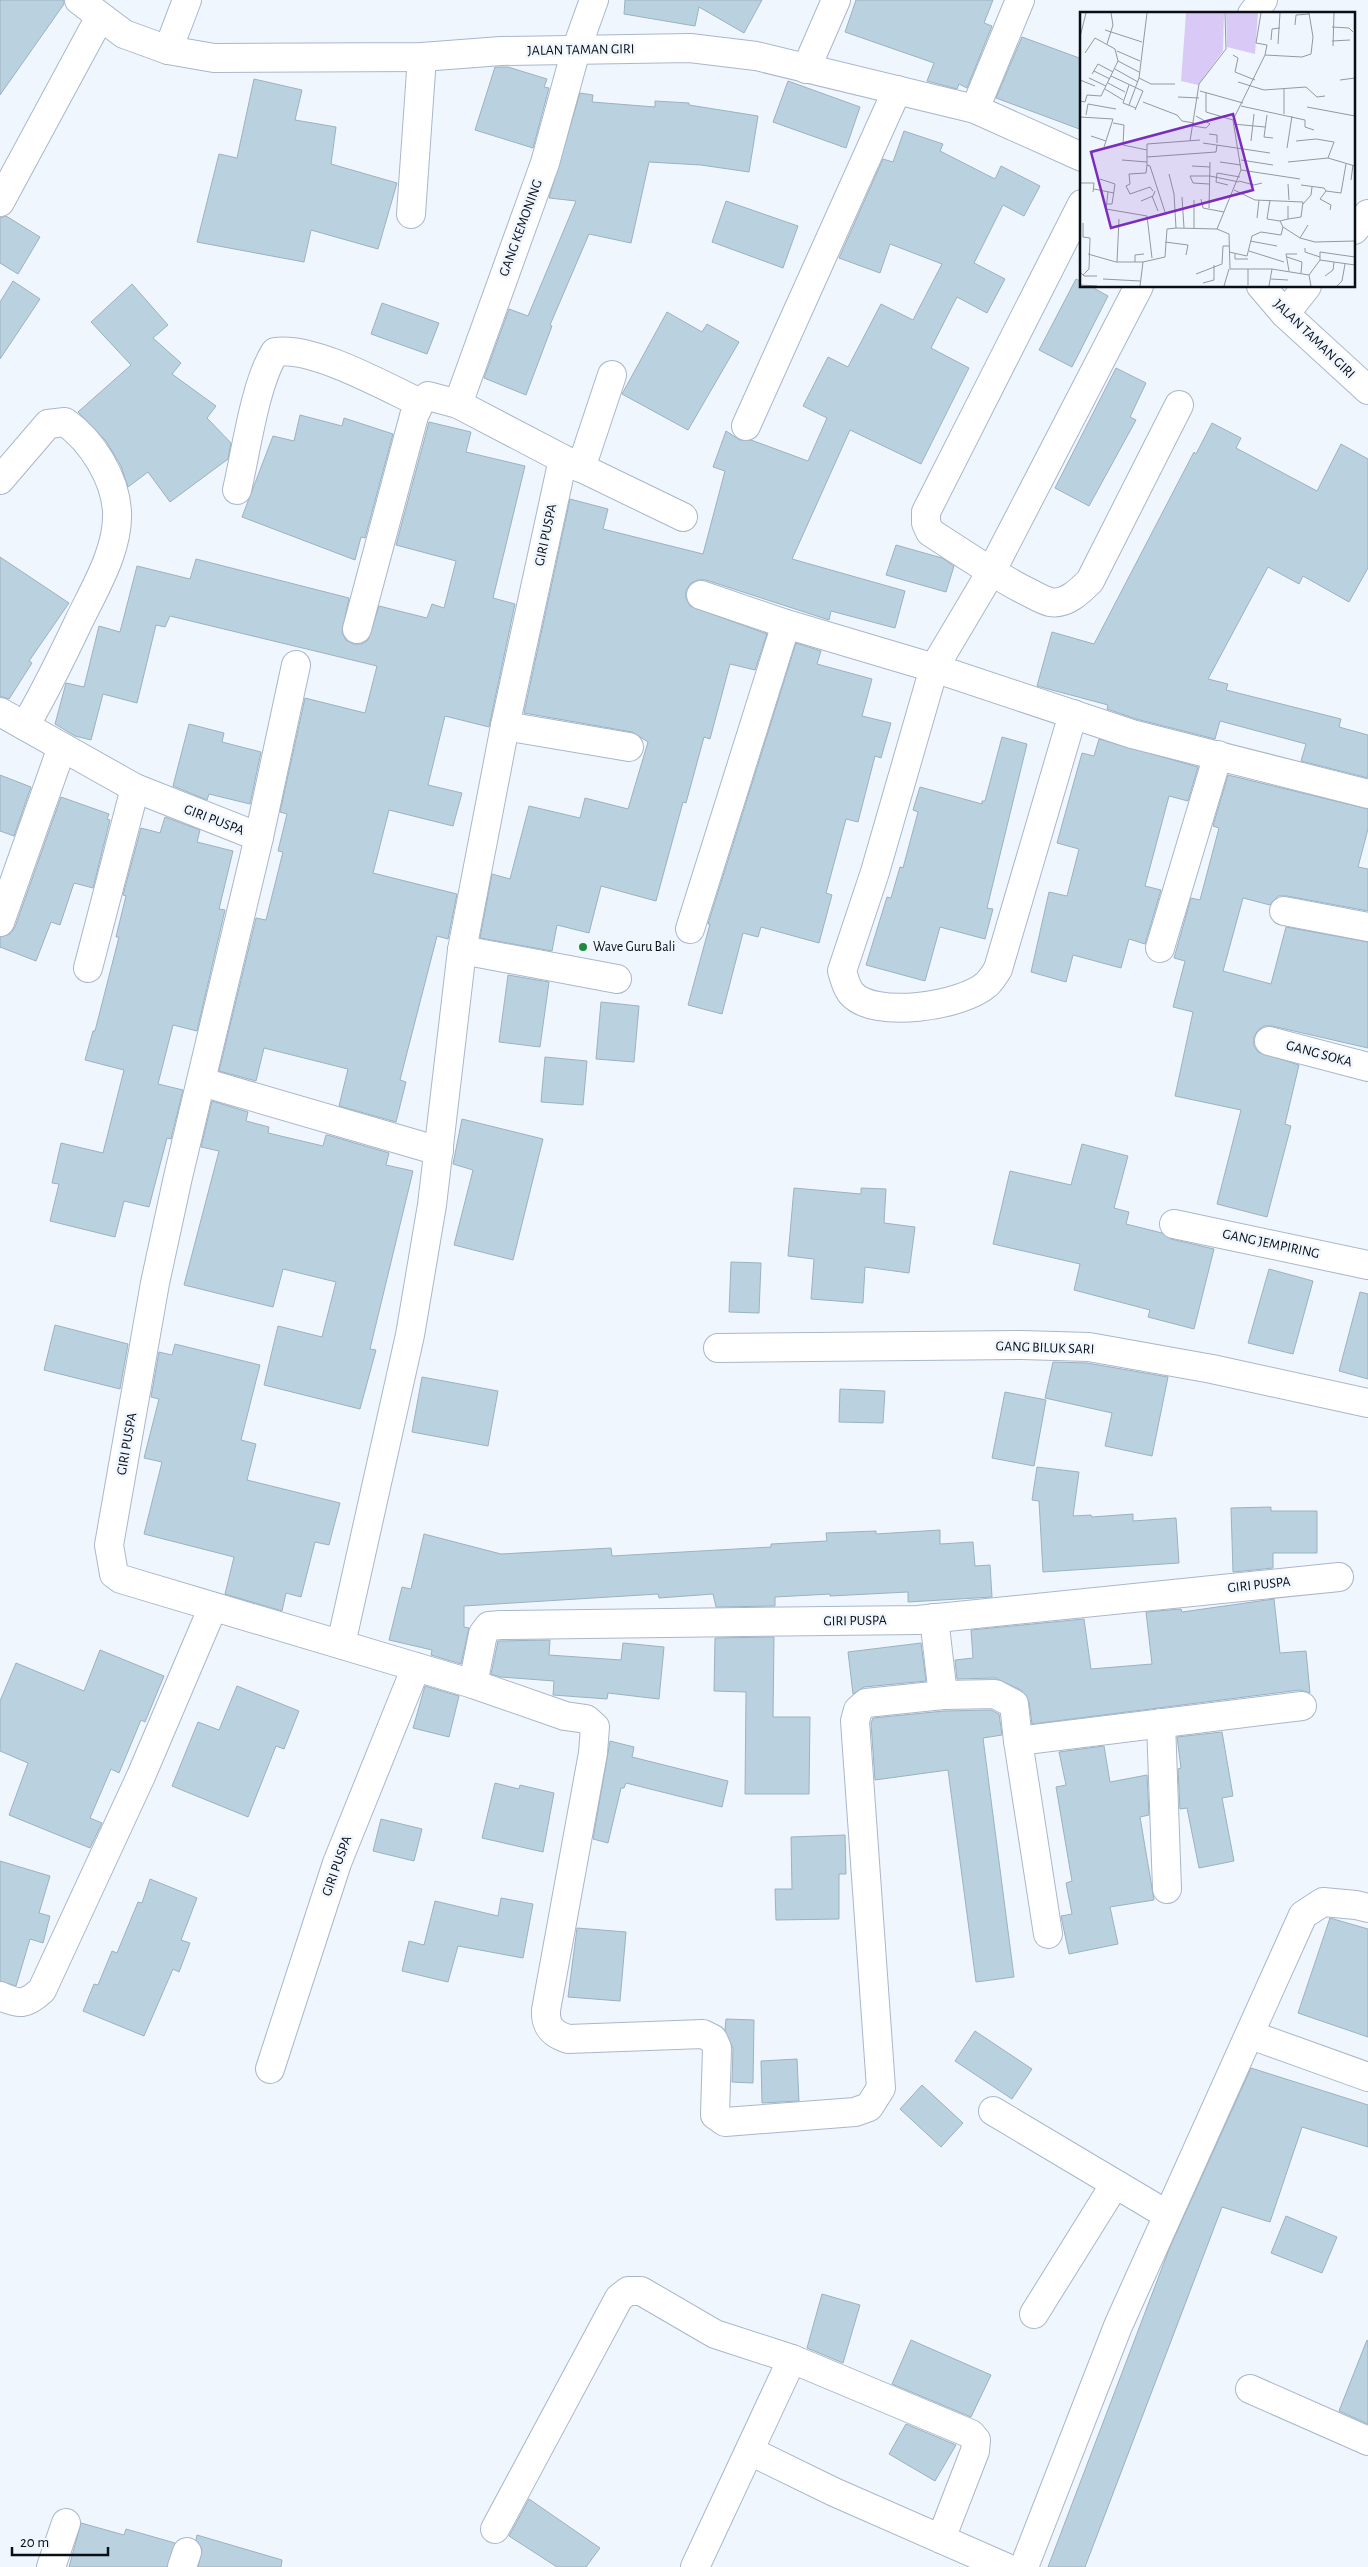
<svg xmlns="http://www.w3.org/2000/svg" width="1368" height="2567" viewBox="0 0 1368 2567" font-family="'Alegreya Sans',sans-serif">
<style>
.building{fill:#bad1e0;stroke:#9bb2c0}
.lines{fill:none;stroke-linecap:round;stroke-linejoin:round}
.minor-casing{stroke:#a9b7cb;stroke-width:30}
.minor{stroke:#fff;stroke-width:28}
.poi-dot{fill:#21893f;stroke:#f0f6fe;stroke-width:2}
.labels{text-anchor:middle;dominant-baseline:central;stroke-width:5;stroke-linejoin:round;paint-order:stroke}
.street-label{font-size:14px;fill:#0a0e15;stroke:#f0f6fe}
.poi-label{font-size:14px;fill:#0a0e15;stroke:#f0f6fe;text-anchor:start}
.inset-road{fill:none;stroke:#9499a1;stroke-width:1}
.view{fill:#7b2cbf;fill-opacity:0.15;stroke:#7b2cbf;stroke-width:2.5}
.inset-edge{fill:none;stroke:#0a0e15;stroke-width:2.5}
</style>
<rect width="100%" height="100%" fill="#f0f6fe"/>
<!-- building -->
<g class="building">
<polygon points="0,0 64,0 64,4 0,95"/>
<polygon points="625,0 762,0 744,33 699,7 695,26 624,14"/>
<polygon points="856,0 993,0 984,23 992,26 967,88 959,84 957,89 927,81 934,63 845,32"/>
<polygon points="1022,37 1082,59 1082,130 996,98"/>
<polygon points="495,67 508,67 547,79 544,87 549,88 533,148 475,130"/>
<polygon points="254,79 302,90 295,120 336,127 331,164 397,183 378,249 311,230 304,262 197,242 219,154 237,158"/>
<polygon points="788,81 860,107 846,148 773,122"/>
<polygon points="580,93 593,95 592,102 655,107 655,101 689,103 689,105 758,116 749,172 701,165 649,162 631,243 589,234 550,325 552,326 526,395 484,378 509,309 528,316 576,201 549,198"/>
<polygon points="904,131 943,144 940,151 995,179 1001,166 1040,186 1024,216 1003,205 974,263 1005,279 987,313 957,297 931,348 969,368 921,464 850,430 792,559 905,591 895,628 831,611 829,620 706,580 698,580 691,583 686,590 686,598 690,606 767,634 755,670 730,664 710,739 704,737 686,803 683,802 656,901 601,886 589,933 557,925 552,951 480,938 492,874 510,879 529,806 580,818 585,798 628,809 648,742 632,732 524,713 570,499 608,509 603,529 703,554 725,471 713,467 726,431 740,440 751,440 808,461 827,418 803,406 828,357 848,367 881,304 913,320 942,264 890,244 880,273 839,258 883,159 893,162"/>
<polygon points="726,201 798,226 783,268 712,242"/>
<polygon points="6,216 40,237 18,274 0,263 0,218"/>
<polygon points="1076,279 1082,282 1082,286 1090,286 1108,296 1072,367 1039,350"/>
<polygon points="13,281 40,299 0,359 0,302"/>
<polygon points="132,284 168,325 153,338 181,363 172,374 216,406 207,418 231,443 228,459 170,502 148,472 128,487 121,466 106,441 78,412 131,365 91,322"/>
<polygon points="382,303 439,323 427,354 371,334"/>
<polygon points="667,312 702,332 707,324 739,342 688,430 622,394"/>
<polygon points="1116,368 1146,383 1130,417 1136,420 1089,506 1055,488"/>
<polygon points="300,415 342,426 344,418 393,434 365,538 361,537 355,560 242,517 273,436 294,441"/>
<polygon points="429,422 471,432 466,452 525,466 493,598 515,604 489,727 445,716 428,785 462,793 453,826 389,810 373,873 457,894 448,939 437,936 400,1080 406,1082 396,1122 339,1106 348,1069 264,1048 256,1081 219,1071 256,918 266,920 283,852 278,851 287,814 280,812 305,698 365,713 377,666 170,616 165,627 156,625 137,703 103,694 91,740 75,736 55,724 66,683 84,687 99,626 120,632 137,566 190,579 196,559 349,598 342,633 346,640 353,644 362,644 368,640 379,606 427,618 432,604 444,608 456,561 396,545"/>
<polygon points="1212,423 1241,438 1236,448 1317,491 1341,444 1368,459 1368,568 1349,602 1303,576 1299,584 1268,567 1208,679 1228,684 1226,690 1341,719 1339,727 1368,735 1368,778 1301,761 1306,744 1220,721 1215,739 1136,719 1107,709 1108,705 1037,686 1052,632 1094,644 1194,452 1196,454"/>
<polygon points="896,545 942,558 954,566 946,592 886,575"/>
<polygon points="0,557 69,603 29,661 32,663 9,699 0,696"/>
<polygon points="796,643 821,651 817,664 872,679 862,716 891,723 881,758 875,756 858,822 846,819 826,893 832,895 819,943 761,927 758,937 743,933 722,1014 688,1005 710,924 708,924"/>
<polygon points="189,724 224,733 222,742 261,752 250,804 209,794 207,800 173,786"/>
<polygon points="1002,737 1027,744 987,908 993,909 985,939 940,927 925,981 866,965 887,897 891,898 900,867 903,868 918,812 913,810 920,787 982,804 982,801 985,801"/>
<polygon points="1099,739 1198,767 1188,801 1169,796 1145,886 1161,890 1145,944 1129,939 1121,968 1073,955 1066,982 1031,972 1049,892 1067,896 1079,849 1057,843 1082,753 1094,756"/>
<polygon points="0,775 31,787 14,836 0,831"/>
<polygon points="1228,775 1368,809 1368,829 1358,867 1368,869 1368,911 1287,896 1278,896 1270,905 1243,898 1223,971 1271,984 1286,927 1368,942 1368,1048 1272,1026 1264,1026 1258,1030 1254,1037 1254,1046 1258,1052 1299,1065 1285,1124 1291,1126 1267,1217 1217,1204 1241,1110 1175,1096 1193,1012 1173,1007 1185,961 1174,958 1191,898 1200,900 1219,828 1213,826"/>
<polygon points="61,797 109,814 107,819 110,820 93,888 74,883 60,925 51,922 36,961 0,947 0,937 10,934 15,927"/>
<polygon points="165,817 200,830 197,842 233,851 219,909 225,910 197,1031 173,1025 158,1084 183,1090 171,1139 167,1138 149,1207 124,1201 115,1237 50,1221 59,1184 52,1183 61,1143 103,1153 124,1070 85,1060 93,1031 95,1031 119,937 116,937 126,896 123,895 141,828 160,833"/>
<polygon points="508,975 549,982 540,1047 499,1042"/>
<polygon points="601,1002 639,1006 634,1062 596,1059"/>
<polygon points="545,1057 587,1061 583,1105 541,1102"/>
<polygon points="212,1101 248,1112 246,1121 269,1127 268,1133 323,1146 326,1135 331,1136 389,1153 386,1165 413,1171 370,1349 376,1350 360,1409 264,1385 278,1326 322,1337 336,1282 283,1269 273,1307 184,1285 219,1151 201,1147"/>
<polygon points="462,1119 543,1139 513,1260 454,1245 473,1170 453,1164"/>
<polygon points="1082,1144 1128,1156 1114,1208 1129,1212 1126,1224 1162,1233 1171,1239 1214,1249 1194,1329 1148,1317 1150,1310 1074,1290 1080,1264 993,1244 1010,1171 1071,1185"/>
<polygon points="794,1188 861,1194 861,1188 886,1189 884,1223 915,1227 909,1273 865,1267 863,1303 811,1299 814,1259 788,1256"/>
<polygon points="731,1262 761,1263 759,1313 729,1312"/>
<polygon points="1269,1269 1313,1281 1293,1354 1248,1343"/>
<polygon points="1360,1292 1368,1294 1368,1379 1339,1371"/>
<polygon points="55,1325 128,1344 120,1389 44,1370"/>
<polygon points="175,1344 260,1365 241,1440 256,1444 247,1480 340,1503 329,1545 315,1542 301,1597 286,1593 282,1611 225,1594 234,1557 144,1534 162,1462 144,1458 159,1399 151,1397 159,1352 172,1355"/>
<polygon points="1053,1362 1087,1363 1168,1377 1152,1456 1105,1446 1112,1413 1045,1398"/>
<polygon points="422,1377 498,1391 488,1446 412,1432"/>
<polygon points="840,1389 885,1391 883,1423 839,1422"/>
<polygon points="1005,1392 1046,1400 1034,1466 992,1458"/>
<polygon points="1037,1467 1079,1472 1073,1516 1091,1515 1092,1517 1133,1514 1133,1521 1176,1518 1179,1563 1043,1572 1039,1501 1032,1500"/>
<polygon points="1271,1507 1271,1511 1317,1511 1317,1553 1273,1553 1273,1568 1233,1572 1231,1508"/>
<polygon points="940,1530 940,1544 973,1542 975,1566 990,1565 992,1597 908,1602 908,1592 830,1596 830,1594 775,1597 775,1606 716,1607 713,1594 659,1598 658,1594 464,1606 464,1627 469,1628 461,1664 431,1655 432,1650 389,1640 402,1587 411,1589 424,1534 501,1554 611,1548 612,1556 771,1547 771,1544 827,1541 826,1533 876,1531 876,1534"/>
<polygon points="1274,1599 1280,1653 1306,1651 1310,1693 1300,1690 1032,1724 1029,1702 1021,1690 995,1678 957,1679 955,1660 973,1658 971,1630 1084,1619 1091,1669 1152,1664 1146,1612 1181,1609 1182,1612"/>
<polygon points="774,1637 773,1717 810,1717 809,1794 745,1794 746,1692 714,1691 715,1638"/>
<polygon points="550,1640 549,1655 621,1660 623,1643 664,1647 659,1699 608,1693 607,1699 553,1695 554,1681 501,1677 491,1674 498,1641"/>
<polygon points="921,1643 926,1681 864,1687 853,1694 848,1652"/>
<polygon points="100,1650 164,1676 145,1722 141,1720 119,1773 111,1769 90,1818 102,1823 90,1848 9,1815 28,1763 0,1751 0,1701 16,1663 84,1691"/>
<polygon points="237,1686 299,1711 284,1749 276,1746 248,1817 172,1786 198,1722 219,1730"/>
<polygon points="425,1686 459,1696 449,1737 413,1728"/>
<polygon points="991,1710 999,1714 1002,1735 983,1738 1014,1977 976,1982 948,1770 875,1780 871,1723 873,1718 944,1711"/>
<polygon points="1222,1732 1233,1796 1222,1798 1234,1861 1199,1868 1187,1808 1180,1809 1178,1769 1181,1768 1177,1737"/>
<polygon points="610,1741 634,1747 632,1757 728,1781 722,1807 626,1783 624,1788 621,1788 608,1843 593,1839"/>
<polygon points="1104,1746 1110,1782 1147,1775 1149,1815 1140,1817 1154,1900 1110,1907 1118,1944 1069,1954 1061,1916 1072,1914 1066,1883 1072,1881 1056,1787 1066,1785 1059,1752"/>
<polygon points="495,1783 519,1789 520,1785 554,1793 543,1852 482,1838"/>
<polygon points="381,1819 422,1829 414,1861 373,1851"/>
<polygon points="845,1835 846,1874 839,1874 839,1919 776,1920 775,1889 792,1889 791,1837"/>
<polygon points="0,1861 50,1876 39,1913 50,1916 43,1943 30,1939 16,1986 0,1981"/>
<polygon points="150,1879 197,1898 181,1940 190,1943 179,1972 173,1969 144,2036 83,2011 94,1984 98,1985 112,1951 117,1953 138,1902 142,1903"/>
<polygon points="501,1898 533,1904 523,1958 458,1946 448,1982 402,1971 409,1941 424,1945 435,1901 498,1916"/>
<polygon points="1330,1918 1368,1929 1368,2037 1298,2013"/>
<polygon points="577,1928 626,1932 620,2001 568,1997"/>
<polygon points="726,2019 754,2020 753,2083 732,2082 733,2048 725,2031"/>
<polygon points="975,2031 1032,2069 1012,2099 955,2061"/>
<polygon points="797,2059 799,2101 762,2103 761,2061"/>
<polygon points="1251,2068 1368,2105 1368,2147 1302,2127 1270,2222 1222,2207 1085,2567 1048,2567 1170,2247"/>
<polygon points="922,2085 963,2123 941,2147 900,2109"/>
<polygon points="1286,2216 1337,2237 1322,2273 1271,2253"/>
<polygon points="822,2294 860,2305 843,2363 807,2348"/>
<polygon points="911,2340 991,2375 971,2417 892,2384"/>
<polygon points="1367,2340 1368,2341 1368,2424 1339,2411"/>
<polygon points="906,2424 956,2445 935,2481 889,2454"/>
<polygon points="529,2499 600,2548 586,2567 557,2567 509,2536"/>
<polygon points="81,2523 124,2535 126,2529 175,2543 167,2567 69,2567"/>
<polygon points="197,2535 282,2560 281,2567 198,2567 202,2549 196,2540"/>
</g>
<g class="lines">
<defs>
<g id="minor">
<polyline points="79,0 124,34 168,50 214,58 422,57 501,51 690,48 756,56 975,109 1082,157"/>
<polyline points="1252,14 1263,0"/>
<polyline points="168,50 187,0"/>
<polyline points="806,69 836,0"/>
<polyline points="975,109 1020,0"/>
<polyline points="0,202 100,17"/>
<path d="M1082,204L926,512V523L930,532C961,552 990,572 1022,589C1031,593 1041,600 1050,602C1066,605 1080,591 1090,581L1179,405"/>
<polyline points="411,214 422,57"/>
<polyline points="1354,230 1368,214"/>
<polyline points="1261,286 1285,314 1368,390"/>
<polyline points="1285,314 1307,286"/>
<polyline points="458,404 545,163 576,50 594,0"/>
<polyline points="746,426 897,90"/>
<polyline points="563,459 683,517"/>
<polyline points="581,468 612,375"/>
<path d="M0,480L48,424L65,422C92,441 115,478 117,511C119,549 95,588 79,621C62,657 45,692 25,726"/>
<path d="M237,490C246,452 255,383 275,352C313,346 384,386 420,403"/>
<polyline points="701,595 786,624 934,668 1132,734 1368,794"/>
<polyline points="296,665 259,837 178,1177 155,1283 109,1545 114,1574 121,1579 473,1684 483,1634 489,1626 501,1625 918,1620 1339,1577"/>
<polyline points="0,712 135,788 259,837"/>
<path d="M1073,714L998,969C995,974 991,980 987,984C963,1006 873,1020 851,993C846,987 844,977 842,971L875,872L934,668L991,572L1139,286"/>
<polyline points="505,726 629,747"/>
<polyline points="1284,911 1368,927"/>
<polyline points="0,922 62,747"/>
<polyline points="690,929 786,624"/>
<polyline points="1160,948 1218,755"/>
<polyline points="462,950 617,979"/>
<polyline points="88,968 135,788"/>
<polyline points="1269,1041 1368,1067"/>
<polyline points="202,1082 439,1151"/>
<polyline points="1174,1224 1368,1265"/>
<polyline points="718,1348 1022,1345 1089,1347 1212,1369 1368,1403"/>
<polyline points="934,1618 943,1695"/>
<polyline points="341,1644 410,1335 432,1205 462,950 505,726 563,459 458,404 428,396 420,403 414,416 357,629"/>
<path d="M473,1684L565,1716L586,1719L595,1727L593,1753L546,2010C545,2027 553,2034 568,2039L703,2034L713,2039L717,2048L715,2115L725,2122L855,2112L869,2107L881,2088L855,1721L858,1710L866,1703L943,1695L995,1694L1014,1704L1018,1741L1048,1934"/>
<polyline points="1161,1723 1167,1889"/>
<polyline points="1018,1741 1302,1706"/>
<path d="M0,1996C19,2005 26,2005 42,1990L141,1776L213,1607"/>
<polyline points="1251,2035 1368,2077"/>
<polyline points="270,2069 337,1863 416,1667"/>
<polyline points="993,2111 1166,2214"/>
<polyline points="1034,2314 1115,2184"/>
<polyline points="1250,2389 1368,2441"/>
<polyline points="750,2451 834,2492 1005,2567"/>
<polyline points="495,2529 619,2298 628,2291 641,2291 715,2334 792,2359 971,2434 976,2440 975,2451 941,2539"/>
<polyline points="51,2567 66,2523"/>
<polyline points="182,2567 187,2552"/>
<polyline points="695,2567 792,2359"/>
<polyline points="1024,2567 1118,2326 1303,1915 1323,1902 1356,1905 1368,1908"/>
</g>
</defs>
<!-- minor casing -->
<use href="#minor" class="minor-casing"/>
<!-- minor -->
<use href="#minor" class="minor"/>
</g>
<!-- markers -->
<circle class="poi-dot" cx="583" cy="947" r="5"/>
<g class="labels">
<!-- street labels -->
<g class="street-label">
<text transform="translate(581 50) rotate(-1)">JALAN TAMAN GIRI</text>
<text transform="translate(521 228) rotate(-70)">GANG KEMONING</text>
<text transform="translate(1314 339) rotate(44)">JALAN TAMAN GIRI</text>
<text transform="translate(546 535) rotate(-78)">GIRI PUSPA</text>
<text transform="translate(214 820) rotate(21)">GIRI PUSPA</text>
<text transform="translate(1319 1054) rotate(15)">GANG SOKA</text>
<text transform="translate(1271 1244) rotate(12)">GANG JEMPIRING</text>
<text transform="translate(1045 1348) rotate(2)">GANG BILUK SARI</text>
<text transform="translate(127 1444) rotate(-80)">GIRI PUSPA</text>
<text transform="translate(1259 1585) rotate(-6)">GIRI PUSPA</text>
<text transform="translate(855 1621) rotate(-1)">GIRI PUSPA</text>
<text transform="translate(337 1866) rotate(-70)">GIRI PUSPA</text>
</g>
<!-- poi labels -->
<g class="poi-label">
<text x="593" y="947">Wave Guru Bali</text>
</g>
</g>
<!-- overview -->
<g transform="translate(1080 12)">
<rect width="275" height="275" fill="#f0f6fe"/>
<path d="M106,1H144L143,39L118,73L101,69ZM146,1H178L175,42L147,35Z" fill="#d9c9f7"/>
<path class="inset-road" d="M181,1L176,31L187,33L185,43M215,13L216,3L229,2M252,15L269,16L273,20M25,18L62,30M0,25L6,1M191,28L192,17L200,16M252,29L270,28M27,32L33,13L31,1M198,32L200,1M253,34L254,1M37,39L60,49M153,43L158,46L155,60L175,68M38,49L59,60M35,57L58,70M14,59L30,67M12,62L18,52L33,60M31,64L63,79L55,98M9,66L26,74M59,66L71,72H95M0,68L15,74M260,68L275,66M158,70L184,78L226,75L237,85L245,84M28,71L45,80M49,73L43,91L56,96M25,77L43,88M120,79L163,91M126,80V100L153,108M98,85L119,86M0,89L5,90L7,83L21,84L38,49L35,37L15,26L5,41M63,90L97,103L102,109L114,111M49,93L59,66L67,1M161,94L225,108V115L234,118M227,95L275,104M204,102V76M6,103L8,92L36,97M187,103L184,125L193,126M0,105L33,107L24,135M33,111L44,113L43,133L67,138M153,112L185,115M113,114L126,116L130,112L116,104M129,122L137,123V131M11,124L26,129M110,129L119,72L146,37L145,1M171,129L174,102M216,129L236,127L254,130L248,146M123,131L190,141M207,136L212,104M67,145L136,140L137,133M42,148L67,150M161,148L193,153M140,150L161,153M208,150L248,146L275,154M67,153L66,161L49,162L50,172L46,174L50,182L70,175L73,179M112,154L130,155M161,158L220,167M89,162L94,182L96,216M20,167L35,172L32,192H26M271,168L273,153M159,169L174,173L182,171M0,171H14L13,180M129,172L113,171L110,164H130L159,170M208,172L209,188M148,173L136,170L137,161L160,165M221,173L244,176L246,179M14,177L34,181M154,178L175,188L223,190L221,205L208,207M28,180L26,197L67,204L72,246M72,184L78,199M102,185L104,216M121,187L123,196L144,200M114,188V217M190,188L187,207L200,209L203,215L220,226L235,230L275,229M61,189L73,184L75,179M223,192L231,183L232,175M129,196L130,150M250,198L251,193L240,187L246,179L261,181L266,152M85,200L70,154L67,153V132L120,128M177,206L179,188M200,209L208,207V194M137,217L161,158L153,108L185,43L222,45L231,42L233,25L229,1M220,226L228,213M170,229L197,234M85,230L108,233L106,243M225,236V240L240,245M169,239L204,250M149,240L167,244L172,224L181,220L201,223L203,215M8,242L36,250H63M155,242V247H168M207,245L222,250L221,261M240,248L275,253M37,250L39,207M55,250V243L64,242M168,257V273M209,259L206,242H217M0,260L4,264H17M116,262L142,252L143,234H149M3,263L9,257L10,226L3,225V211M229,263L240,248V240L275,245M245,264L253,258L254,250M23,267L60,269M191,267L208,268M123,271L134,268V253M0,273L17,274M60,274L63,250L85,245L87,217L96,216L137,217L149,222L150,257H192L229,263L231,274M144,274L149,257M189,274L192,257M257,274L262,269L265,252"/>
<path class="view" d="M153,102L173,178L31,216L11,140Z"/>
<rect width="275" height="275" class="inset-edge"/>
</g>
<!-- scale -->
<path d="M12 2547v8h96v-8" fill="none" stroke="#0a0e15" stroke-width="2.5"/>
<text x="20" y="2547" font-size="15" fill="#0a0e15" stroke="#f0f6fe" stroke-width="4" paint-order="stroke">20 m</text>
</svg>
